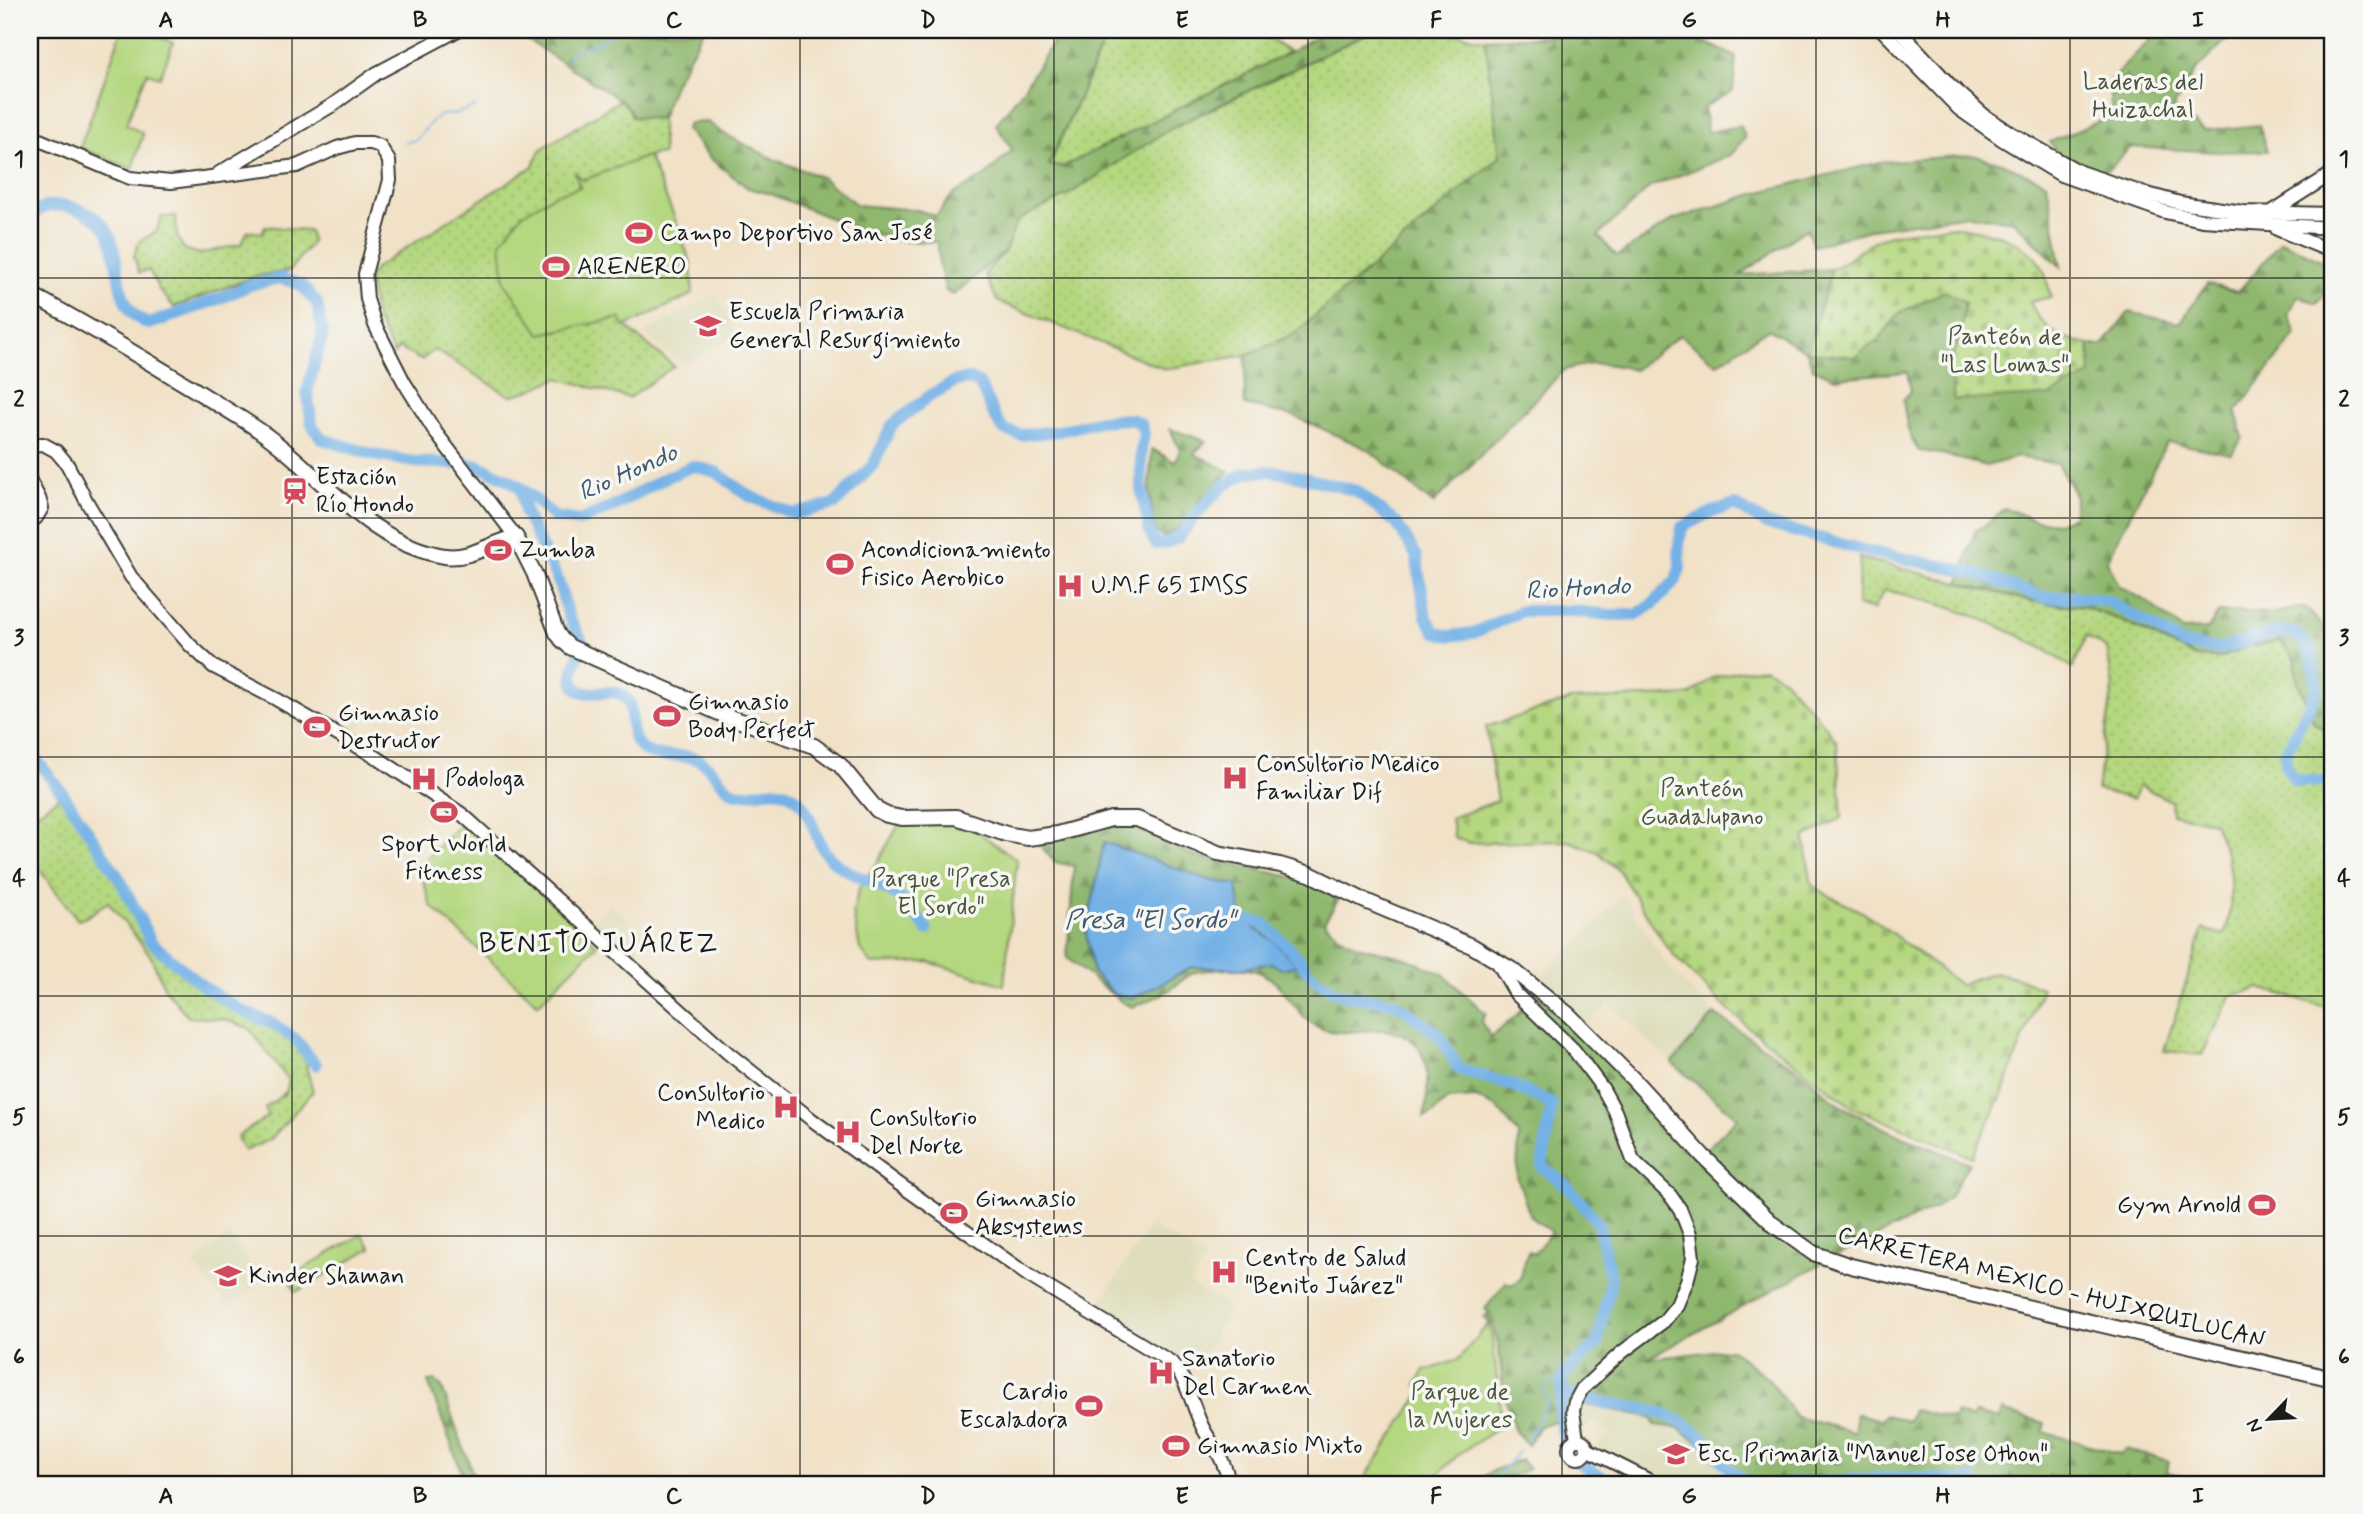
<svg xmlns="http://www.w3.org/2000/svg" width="2363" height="1514" viewBox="0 0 2363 1514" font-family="Mynerve,sans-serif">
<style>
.built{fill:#dfddbb}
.grass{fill:url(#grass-dots);stroke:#687a4e;stroke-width:2}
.forest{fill:url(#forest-firs);stroke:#566a45;stroke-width:2}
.cemetery{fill:url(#cemetery-stones);stroke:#687a4e;stroke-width:2}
.park{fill:#b4d77f;stroke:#687a4e;stroke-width:2}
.water{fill:#73b1e6;stroke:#486681;stroke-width:2}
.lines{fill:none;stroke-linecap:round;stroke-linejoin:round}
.stream{stroke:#73b1e6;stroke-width:2}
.river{stroke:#73b1e6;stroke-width:12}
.secondary-casing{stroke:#3c3a36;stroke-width:16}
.primary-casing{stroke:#3c3a36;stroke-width:18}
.secondary{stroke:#fff;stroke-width:12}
.primary{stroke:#fff;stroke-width:14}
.grid{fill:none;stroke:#1c1c1c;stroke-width:2;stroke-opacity:0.55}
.labels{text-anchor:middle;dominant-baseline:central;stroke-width:7;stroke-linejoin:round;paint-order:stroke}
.park-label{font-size:24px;fill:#4a543a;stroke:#f6f6f2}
.poi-label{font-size:24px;fill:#1c1c1c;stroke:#f6f6f2;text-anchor:start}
.street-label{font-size:24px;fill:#1c1c1c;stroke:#f6f6f2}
.water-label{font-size:26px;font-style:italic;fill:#3f586d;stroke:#f6f6f2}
.quarter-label{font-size:28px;letter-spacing:2px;fill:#1c1c1c;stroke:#f6f6f2}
.neatline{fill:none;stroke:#1c1c1c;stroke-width:2.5}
.grid-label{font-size:23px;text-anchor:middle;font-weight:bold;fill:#1c1c1c}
</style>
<defs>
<pattern id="grass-dots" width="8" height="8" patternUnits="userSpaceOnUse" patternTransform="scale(1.75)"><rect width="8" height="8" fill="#b4d77f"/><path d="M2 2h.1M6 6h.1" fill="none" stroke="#9ab86d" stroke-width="1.8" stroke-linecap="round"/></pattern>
<pattern id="forest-firs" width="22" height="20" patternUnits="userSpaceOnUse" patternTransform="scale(1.75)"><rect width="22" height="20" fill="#8fb86e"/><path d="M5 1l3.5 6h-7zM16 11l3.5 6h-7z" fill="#74955a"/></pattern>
<pattern id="cemetery-stones" width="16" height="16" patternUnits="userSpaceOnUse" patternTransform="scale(1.75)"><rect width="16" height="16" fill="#b4d77f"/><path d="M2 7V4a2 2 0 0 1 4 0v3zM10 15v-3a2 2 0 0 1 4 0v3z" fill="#9ab86d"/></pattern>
</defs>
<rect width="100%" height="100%" fill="#f6f6f2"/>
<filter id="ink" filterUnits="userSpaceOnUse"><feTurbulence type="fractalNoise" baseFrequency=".0143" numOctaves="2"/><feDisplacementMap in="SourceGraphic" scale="14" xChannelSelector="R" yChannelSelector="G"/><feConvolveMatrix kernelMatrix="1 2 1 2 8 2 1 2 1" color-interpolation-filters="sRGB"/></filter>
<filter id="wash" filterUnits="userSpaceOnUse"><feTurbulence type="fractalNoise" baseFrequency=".00686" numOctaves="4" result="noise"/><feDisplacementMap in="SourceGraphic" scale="28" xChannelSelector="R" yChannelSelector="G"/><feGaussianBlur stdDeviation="1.57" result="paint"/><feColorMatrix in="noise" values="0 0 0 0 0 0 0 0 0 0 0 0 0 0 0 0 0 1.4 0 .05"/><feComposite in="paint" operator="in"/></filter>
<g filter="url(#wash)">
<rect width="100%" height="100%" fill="#f1e1c6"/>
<!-- built -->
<g class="built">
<polygon points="716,294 738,335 699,357 681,365 643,333"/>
<polygon points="359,713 366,717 352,741 345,737"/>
<polygon points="1623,895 1666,964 1714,1014 1672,1063 1609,1004 1585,1025 1538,980"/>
<polygon points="610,902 646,936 629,959 590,924"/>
<polygon points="1150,1225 1206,1258 1191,1285 1230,1307 1195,1371 1094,1312"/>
<polygon points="229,1234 251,1265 256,1287 228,1307 193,1264"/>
<polygon points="1581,1404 1652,1417 1655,1425 1679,1428 1704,1446 1734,1476 1730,1484 1666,1484 1627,1462 1594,1448 1608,1434 1593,1421 1580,1435 1577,1411"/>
</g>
<!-- grass -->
<g class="grass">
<polygon points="1109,30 1253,30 1290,52 1063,167 1049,166"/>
<polygon points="1375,30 1444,30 1445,32 1485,39 1501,156 1293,335 1246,355 1165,369 997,301 985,274 1005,251 1017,220 1068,195 1168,130"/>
<polygon points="620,100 629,108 632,117 661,119 663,154 648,156 583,180 576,174 604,251 620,318 632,332 674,366 629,398 558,378 531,390 510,396 435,350 421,360 399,348 394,354 376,319 368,278 377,267 533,166 540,150"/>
<polygon points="176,216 177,236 184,249 200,254 241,244 248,231 262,233 266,226 309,231 312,242 289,271 256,276 174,307 159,290 149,270 139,273 134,256 139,242 157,231 161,217"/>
<path d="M1860,558L2030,601L2085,607L2221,658L2245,647L2281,641L2295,660L2297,679L2313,721L2333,736V1009L2259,988L2231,996L2202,1055L2164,1051L2203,929L2224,935C2233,913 2232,881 2227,858C2224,846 2218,833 2214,822L2172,814L2171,801L2139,785L2134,799L2097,790L2113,687L2107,649L2086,636L2073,668C2017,628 1952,605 1885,590L1873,610L1857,605Z"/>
<polygon points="60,796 118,883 149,944 202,989 242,1013 271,1025 294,1041 310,1062 306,1066 313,1091 271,1139 244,1151 237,1137 268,1116 265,1108 286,1092 289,1081 249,1028 223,1019 188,1017 165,989 150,955 108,902 86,917 78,920 35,864 30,868 30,803 37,813"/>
</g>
<!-- forest -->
<g class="forest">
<polygon points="492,30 704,30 674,84 661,119 632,117 629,108 620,100 529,41"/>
<polygon points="1061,30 1109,30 1049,165 1063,167 1290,52 1326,30 1374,30 1171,128 1068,195 1018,220 1005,251 953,295 946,291 940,269 937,242 909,242 867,233 771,194 748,188 711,159 686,129 689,123 708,122 721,132 773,159 821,177 857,205 917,210 936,216 952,195 986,175 1012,150 996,124 1022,91"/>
<path d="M1669,30L1674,42H1705L1736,57L1733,91L1704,107L1707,132L1741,126L1745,138L1731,155L1650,187L1598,236L1617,256L1673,220L1760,192L1880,162L1972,155L2002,163L2047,183L2061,267L2013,221L1968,215L1872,229L1814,246L1806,229L1740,275L1832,269L1808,352L1879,339L1900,312L1945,291L1965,301L1959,343L1949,362L2091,375L2089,345H2103L2129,312L2180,323L2207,284L2238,292L2281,241L2329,264L2333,273V285L2317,303L2298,296L2288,314L2296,334L2236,412L2243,438L2231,454L2167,442L2107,561L2119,586L2146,601L2183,630L2208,629L2219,612L2274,613L2305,607C2315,617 2326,629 2330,643C2337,667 2333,710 2333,736L2314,722L2297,679L2295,660L2281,641L2245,647L2221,658L2196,657L2122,621L2085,607L2030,601L1959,583L1975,531L1984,526L2005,508L2034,520L2058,523L2074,516L2075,494L2057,464L2018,457L1986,466L1941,454L1919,451C1907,436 1906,419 1903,400L1911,391L1907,372L1835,378L1813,368L1807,352L1768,329L1717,364L1680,335L1634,370C1607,362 1591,362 1564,370L1433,504L1369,450L1294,416L1244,405L1246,355L1293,335L1500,156L1485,39Z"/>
<path d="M2159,30H2244L2222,44L2194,72L2173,108L2205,131L2259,125L2267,151L2217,152L2131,147L2107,171C2072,172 2070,171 2050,142L2112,116L2109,82Z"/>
<polygon points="1170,429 1206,441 1194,454 1229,471 1179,527 1164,537 1155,531 1149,489 1152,449 1175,462 1180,450"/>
<path d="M1130,826L1149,833L1194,856L1306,880L1338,900L1324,922L1338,935L1357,946L1406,958L1443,974L1486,1014L1481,1022L1491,1037L1517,1015L1527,999L1504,969L1566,1016L1696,1159L1738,1118L1672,1063L1714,1014L1804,1074L1839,1105L1900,1136L1969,1163L1949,1197L1935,1208L1824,1262L1647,1359L1731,1349L1769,1379L1796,1417L1854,1432L1857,1414L1882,1420L1885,1415L1908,1421L1913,1410L1953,1419L1956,1413L1972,1419L1975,1413L1999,1419L2002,1411L2045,1423L2043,1432L2121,1454L2125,1449L2169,1461L2167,1472L2212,1484H1976L1972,1480L1960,1481L1901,1477L1788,1484H1750L1734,1476L1704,1446L1679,1428L1655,1425L1651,1417L1581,1404L1583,1398L1572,1396L1567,1417L1539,1426L1528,1445L1515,1431L1504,1394L1498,1342L1491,1325L1484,1318L1490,1313L1485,1309L1506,1282L1512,1285L1520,1279L1528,1251L1534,1254L1551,1232L1530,1216L1517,1176L1519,1134L1496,1107L1476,1098L1447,1100L1434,1113L1424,1118C1431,1079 1432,1030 1379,1030C1360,1030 1339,1036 1320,1028C1293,1016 1286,978 1252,970C1243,967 1201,970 1193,973C1185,977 1178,984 1171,989C1159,997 1146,1002 1132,1007L1123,1003L1067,958L1074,866L1055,862L1037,843L1103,827Z"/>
<polygon points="435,1380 442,1388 474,1477 479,1484 466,1484 428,1382"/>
<polygon points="1521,1460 1529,1469 1496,1484 1472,1484 1492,1471"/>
</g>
<!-- cemetery -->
<g class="cemetery">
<path d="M1953,226C1986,232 2020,234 2041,265C2046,273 2048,287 2051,297L2030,302C2043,332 2060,337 2089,345L2091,374L2049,396L1954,400L1949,362L1959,343L1965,302L1945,291L1900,312L1879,339L1854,357L1807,352L1832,269C1850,261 1856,251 1872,242C1889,231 1932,229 1953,226Z"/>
<path d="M1765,668L1783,678L1825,725L1837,742L1842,818L1804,837L1811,881L1818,890L1868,915L1960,985C1998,966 2005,973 2042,988L2001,1097L1972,1157L1852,1107L1753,1031L1727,1009L1678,960L1665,944L1619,871L1598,852L1569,841L1468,843L1454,837L1451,818L1497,801L1486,727L1570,700L1690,695L1712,678L1739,671Z"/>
</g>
<!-- park -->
<g class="park">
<polygon points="122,30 143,30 173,43 160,77 147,73 126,124 143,134 132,169 80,148"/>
<polygon points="648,156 674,216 691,264 693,294 624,327 620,318 540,334 505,283 501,242 521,215 554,195 580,187 575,173 583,180"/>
<polygon points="463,821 597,945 538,1004 431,906 419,867"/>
<polygon points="901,821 964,822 1017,860 1004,985 929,962 872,964 860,949 853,913 859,888 877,863"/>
<polygon points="362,1234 371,1248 296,1292 288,1278"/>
<polygon points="1488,1324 1493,1342 1502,1425 1458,1455 1428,1484 1361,1484 1423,1390 1416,1384 1425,1371 1458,1360"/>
<polygon points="1901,1477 1960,1481 1972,1480 1976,1484 1903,1484"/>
</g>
<!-- water -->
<polygon class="water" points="1104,842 1209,880 1237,885 1242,920 1275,942 1297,966 1281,969 1271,963 1241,969 1192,967 1134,998 1115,995 1093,973 1086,933"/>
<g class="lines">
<!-- stream -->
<g class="stream">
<polyline points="568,59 575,50 598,43 614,30"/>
<polyline points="405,142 416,140 433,120 440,115 455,114 476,106"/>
<polyline points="1526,1441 1548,1402 1544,1388 1548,1383 1563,1380"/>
<polyline points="1486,1484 1493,1481 1519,1451"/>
</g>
<!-- river -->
<g class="river">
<path d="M30,216C36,213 42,207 49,206C72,203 103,215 111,239C121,268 115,313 149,324L221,298L250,285L280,278L301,285L317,303L323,333L307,392L312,425L322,439L374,455L415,462L478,465L509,480L530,495L554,517L580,521L618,504L667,477L693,466L716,472L749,496L794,514L835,504L873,465L892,425L931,395L956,381L970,379L979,383L995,417L1004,430L1020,435L1059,431L1100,421L1131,419L1141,424L1144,434L1141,450V488L1150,533L1156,544L1166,543L1179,537L1198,512L1224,485L1245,473L1268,471L1286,473L1357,491L1397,524L1416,555L1426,616L1435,632L1450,636L1473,633L1522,611H1571L1612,615H1636L1653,604L1676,580L1680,568L1679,544L1682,527L1712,512L1735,505L1767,524L1867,551L1975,573L2042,597H2078L2108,601L2185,645L2221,649L2275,632L2295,633L2307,644L2313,662L2317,690L2285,754L2287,769L2296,781H2333"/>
<path d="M521,488L525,512L558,581L569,617L583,643C580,654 572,668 573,679C576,705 608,685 622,695C640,707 622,736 645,751C663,761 684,751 701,761C714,769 724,790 736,793C756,797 773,783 793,796C814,810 813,842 831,859C850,877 879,882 900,898C911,906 919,919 927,930"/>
<polyline points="30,752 62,792 121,881 151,942 204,987 244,1012 272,1023 296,1040 316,1065"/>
<path d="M1242,920L1263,923L1288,947L1313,977L1339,994L1396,1003L1439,1035L1459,1069L1514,1086L1552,1104L1542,1167L1568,1187L1598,1223L1611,1280L1597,1344L1563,1375L1562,1393C1576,1396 1590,1400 1604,1403C1639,1408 1667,1409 1696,1432C1718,1450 1723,1470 1750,1484"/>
<polyline points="1562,1393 1560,1415 1565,1445"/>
<polyline points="1579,1463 1614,1484"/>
<polyline points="455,1480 458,1484"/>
<polyline points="1787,1484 1901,1477 1960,1481 1972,1480 1976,1484"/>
</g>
</g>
</g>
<g filter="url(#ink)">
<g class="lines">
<defs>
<g id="secondary">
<polyline points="1882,30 1959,109 2003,140 2061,175 2165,212 2202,220 2333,228"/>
<polyline points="1899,30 1950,85 1985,116 2011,133 2080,172 2140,192 2180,203 2243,212 2333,214"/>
<polyline points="30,136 130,178 171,182 297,166 337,148 355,143 371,143 380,146 389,161 390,180 365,274 367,299 375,325 404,382 436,433 516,537"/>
<polyline points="219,173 331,106 377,73 458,30"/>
<polyline points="2270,213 2333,173"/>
<polyline points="2277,229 2333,252"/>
<path d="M30,447L31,445L43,444L56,451L67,464L87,502L131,577L190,645L214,667L276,699L376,757L463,815L728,1053L811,1119L899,1184L1029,1276L1171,1362C1189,1382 1192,1407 1204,1430C1215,1449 1226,1462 1229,1484"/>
<polyline points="30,481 39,498 42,508 36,518 30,521"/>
<polyline points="1495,958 1516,994 1574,1050 1603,1089 1615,1111 1633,1160 1670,1195 1680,1209 1690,1234 1693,1258 1687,1281 1677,1305 1664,1321 1621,1353 1582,1389 1575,1402 1573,1411 1577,1440"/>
<circle cx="1578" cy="1449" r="9"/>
<polyline points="1587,1449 1656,1484"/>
</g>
<path id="primary" d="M30,294C86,324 141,357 195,390C220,406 248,421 271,439C327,482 372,544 445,556C468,560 494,542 516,537L534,573L557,633L562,640L570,647L726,716L814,746L840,765L877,810L887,815L902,818L956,817L1006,834L1028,838L1057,834L1111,819H1137L1218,853L1280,865L1310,874L1363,900L1472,946L1514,971L1569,1015L1633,1079L1703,1156L1774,1225L1813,1253L1851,1266L2333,1379"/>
</defs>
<!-- secondary casing -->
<use href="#secondary" class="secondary-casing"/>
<!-- primary casing -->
<use href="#primary" class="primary-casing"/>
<!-- secondary -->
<use href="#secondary" class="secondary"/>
<!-- primary -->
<use href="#primary" class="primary"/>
</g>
</g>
<!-- grid -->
<path class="grid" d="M292,30V1484M546,30V1484M800,30V1484M1054,30V1484M1308,30V1484M1562,30V1484M1816,30V1484M2070,30V1484M30,278H2333M30,518H2333M30,757H2333M30,996H2333M30,1236H2333"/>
<!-- icons -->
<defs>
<symbol id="stadium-bare" viewBox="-9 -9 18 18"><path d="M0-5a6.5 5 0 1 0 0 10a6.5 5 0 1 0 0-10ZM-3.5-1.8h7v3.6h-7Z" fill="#d1495b" stroke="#f6f6f2" stroke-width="2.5" paint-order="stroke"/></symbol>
<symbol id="school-bare" viewBox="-9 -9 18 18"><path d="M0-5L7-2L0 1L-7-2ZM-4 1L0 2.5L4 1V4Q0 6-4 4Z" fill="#d1495b" stroke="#f6f6f2" stroke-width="2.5" paint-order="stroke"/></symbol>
<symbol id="station-bare" viewBox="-9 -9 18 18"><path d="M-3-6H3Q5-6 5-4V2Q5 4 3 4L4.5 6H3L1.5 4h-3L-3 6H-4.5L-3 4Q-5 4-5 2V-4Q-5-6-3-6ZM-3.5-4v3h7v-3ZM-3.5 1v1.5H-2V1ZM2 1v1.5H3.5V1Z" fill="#d1495b" stroke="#f6f6f2" stroke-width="2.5" paint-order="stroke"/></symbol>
<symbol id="hospital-bare" viewBox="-9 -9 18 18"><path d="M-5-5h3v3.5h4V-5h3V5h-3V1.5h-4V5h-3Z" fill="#d1495b" stroke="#f6f6f2" stroke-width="2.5" paint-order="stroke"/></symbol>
</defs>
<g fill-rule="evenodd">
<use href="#stadium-bare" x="620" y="214" width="38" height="38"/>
<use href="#stadium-bare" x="537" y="248" width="38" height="38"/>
<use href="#school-bare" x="689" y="307" width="38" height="38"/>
<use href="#station-bare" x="276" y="472" width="38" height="38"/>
<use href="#stadium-bare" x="479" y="531" width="38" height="38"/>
<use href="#stadium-bare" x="821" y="545" width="38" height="38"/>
<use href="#hospital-bare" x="1051" y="567" width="38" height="38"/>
<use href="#stadium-bare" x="648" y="697" width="38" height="38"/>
<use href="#stadium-bare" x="298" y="708" width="38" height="38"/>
<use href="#hospital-bare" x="1216" y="759" width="38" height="38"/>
<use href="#hospital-bare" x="405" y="760" width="38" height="38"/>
<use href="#stadium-bare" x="425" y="793" width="38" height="38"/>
<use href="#hospital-bare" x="767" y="1088" width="38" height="38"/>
<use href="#hospital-bare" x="829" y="1113" width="38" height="38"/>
<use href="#stadium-bare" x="2243" y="1186" width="38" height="38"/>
<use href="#stadium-bare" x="935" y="1194" width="38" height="38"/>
<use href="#hospital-bare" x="1205" y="1253" width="38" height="38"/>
<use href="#school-bare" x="209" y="1257" width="38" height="38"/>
<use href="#hospital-bare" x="1142" y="1354" width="38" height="38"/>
<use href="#stadium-bare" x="1070" y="1387" width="38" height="38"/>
<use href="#stadium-bare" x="1157" y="1427" width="38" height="38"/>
<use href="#school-bare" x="1657" y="1435" width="38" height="38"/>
</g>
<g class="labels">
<!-- park labels -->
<g class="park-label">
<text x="2143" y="82">Laderas del<tspan x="2143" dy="28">Huizachal</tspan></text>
<text x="2005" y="337">Panteón de<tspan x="2005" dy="28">"Las Lomas"</tspan></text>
<text x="1702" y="789">Panteón<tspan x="1702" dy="28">Guadalupano</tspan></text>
<text x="941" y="879">Parque "Presa<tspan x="941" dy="28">El Sordo"</tspan></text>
<text x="1460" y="1392">Parque de<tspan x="1460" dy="28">la Mujeres</tspan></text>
</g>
<!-- poi labels -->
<g class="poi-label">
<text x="660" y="233">Campo Deportivo San José</text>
<text x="577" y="267">ARENERO</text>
<text x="729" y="312">Escuela Primaria<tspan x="729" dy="28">General Resurgimiento</tspan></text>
<text x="316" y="477">Estación<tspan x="316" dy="28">Río Hondo</tspan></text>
<text x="519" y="550">Zumba</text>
<text x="861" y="550">Acondicionamiento<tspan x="861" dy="28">Fisico Aerobico</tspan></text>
<text x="1091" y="586">U.M.F 65 IMSS</text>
<text x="688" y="702">Gimnasio<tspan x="688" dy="28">Body Perfect</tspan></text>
<text x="338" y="713">Gimnasio<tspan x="338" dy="28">Destructor</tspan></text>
<text x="1256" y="764">Consultorio Medico<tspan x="1256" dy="28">Familiar Dif</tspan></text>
<text x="445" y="779">Podologa</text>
<text x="444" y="844" text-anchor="middle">Sport World<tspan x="444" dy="28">Fitness</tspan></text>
<text x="765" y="1093" text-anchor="end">Consultorio<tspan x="765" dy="28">Medico</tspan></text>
<text x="869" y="1118">Consultorio<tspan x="869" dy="28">Del Norte</tspan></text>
<text x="975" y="1199">Gimnasio<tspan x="975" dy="28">Aksystems</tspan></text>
<text x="2241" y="1205" text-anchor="end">Gym Arnold</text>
<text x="1245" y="1258">Centro de Salud<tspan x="1245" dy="28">"Benito Juárez"</tspan></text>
<text x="249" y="1276">Kinder Shaman</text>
<text x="1182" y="1359">Sanatorio<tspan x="1182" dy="28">Del Carmen</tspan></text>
<text x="1068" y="1392" text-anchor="end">Cardio<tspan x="1068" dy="28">Escaladora</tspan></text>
<text x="1197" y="1446">Gimnasio Mixto</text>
<text x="1697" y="1454">Esc. Primaria "Manuel Jose Othon"</text>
</g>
<!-- street labels -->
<g class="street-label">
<text transform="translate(2051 1288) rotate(14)">CARRETERA MEXICO - HUIXQUILUCAN</text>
</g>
<!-- water labels -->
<g class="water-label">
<text transform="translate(628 473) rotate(-24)">Rio Hondo</text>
<text transform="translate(1578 589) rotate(-3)">Rio Hondo</text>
<text x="1150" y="921">Presa "El Sordo"</text>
</g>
<!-- quarter labels -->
<g class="quarter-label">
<text x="599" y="944">BENITO JUÁREZ</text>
</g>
</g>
<!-- margin -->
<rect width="2363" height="1514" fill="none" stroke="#f6f6f2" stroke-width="77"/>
<!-- north arrow -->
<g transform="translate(2269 1419) rotate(245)" stroke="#f6f6f2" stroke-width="5" paint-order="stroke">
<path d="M0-5L12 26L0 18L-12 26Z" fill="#1c1c1c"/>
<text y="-10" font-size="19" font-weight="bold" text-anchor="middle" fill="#1c1c1c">N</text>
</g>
<rect x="38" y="38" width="2286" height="1438" class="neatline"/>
<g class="grid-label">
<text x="166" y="27">A</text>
<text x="420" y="27">B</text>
<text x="674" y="27">C</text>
<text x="928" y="27">D</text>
<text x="1182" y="27">E</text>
<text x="1436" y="27">F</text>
<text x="1689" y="27">G</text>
<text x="1943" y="27">H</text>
<text x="2198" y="27">I</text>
<text x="19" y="166">1</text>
<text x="2344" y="166">1</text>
<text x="19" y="406">2</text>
<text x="2344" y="406">2</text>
<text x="19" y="645">3</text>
<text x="2344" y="645">3</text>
<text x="19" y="885">4</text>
<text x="2344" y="885">4</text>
<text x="19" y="1124">5</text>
<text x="2344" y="1124">5</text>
<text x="19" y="1364">6</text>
<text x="2344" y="1364">6</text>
<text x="166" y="1503">A</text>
<text x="420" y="1503">B</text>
<text x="674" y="1503">C</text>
<text x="928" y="1503">D</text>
<text x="1182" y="1503">E</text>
<text x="1436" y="1503">F</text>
<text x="1689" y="1503">G</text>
<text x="1943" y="1503">H</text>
<text x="2198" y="1503">I</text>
</g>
</svg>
